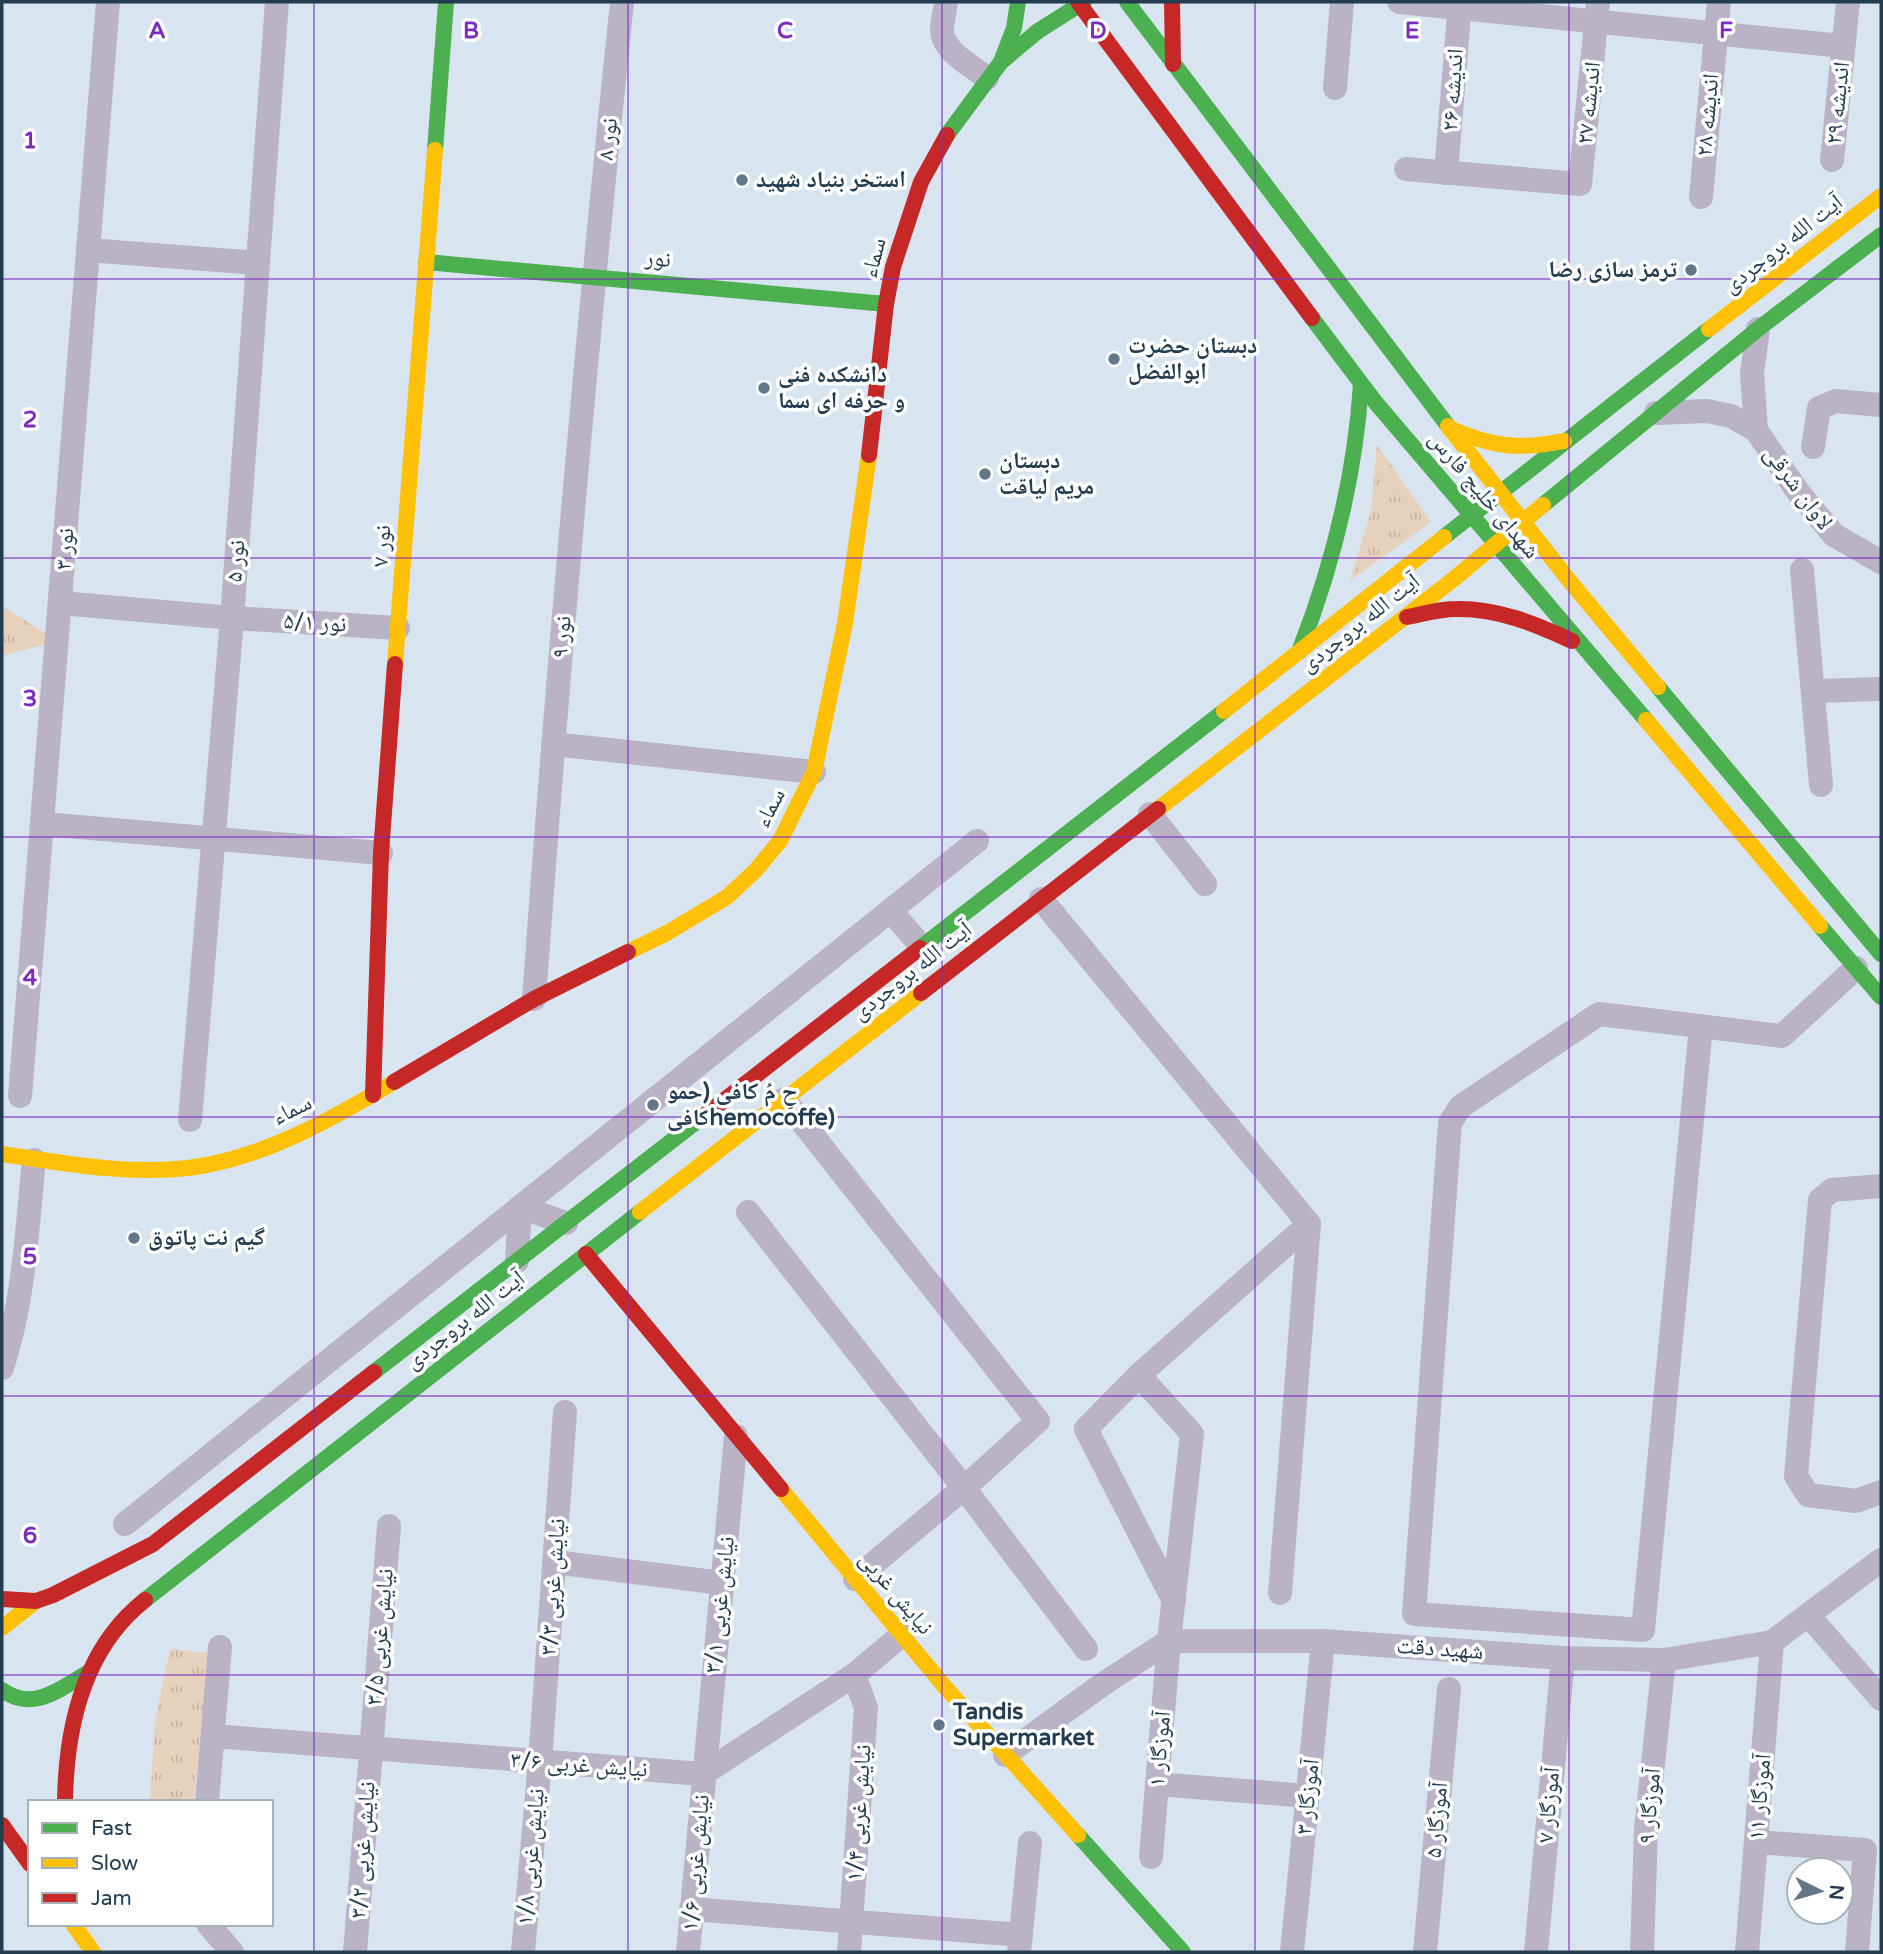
<svg xmlns="http://www.w3.org/2000/svg" width="1883" height="1954" viewBox="0 0 1883 1954" font-family="'Varela Round','Noto Naskh Arabic',sans-serif">
<style>
.grass{fill:url(#grass-tufts)}
.lines{fill:none;stroke-linecap:round;stroke-linejoin:round}
.street{stroke:#b9b3c5;stroke-width:24}
.fast{stroke:#4caf50;stroke-width:16}
.slow{stroke:#ffc107;stroke-width:16}
.jam{stroke:#c62828;stroke-width:16}
.grid{fill:none;stroke:#7b2cbf;stroke-width:2;stroke-opacity:0.55}
.poi-dot{fill:#627789;stroke:#fff;stroke-width:2.5}
.labels{text-anchor:middle;dominant-baseline:central;stroke-width:7;stroke-linejoin:round;paint-order:stroke}
.street-label{font-size:23px;fill:#233c51;stroke:#fff}
.poi-label{font-size:23px;font-weight:bold;fill:#233c51;stroke:#fff;text-anchor:start}
.grid-label{font-size:23px;text-anchor:middle;font-weight:bold;fill:#7b2cbf;stroke:#fff;stroke-width:7;stroke-linejoin:round;paint-order:stroke}
</style>
<defs>
<pattern id="grass-tufts" width="24" height="20" patternUnits="userSpaceOnUse" patternTransform="scale(1.75)"><rect width="24" height="20" fill="#e6d1bc"/><path d="M3 7l-1-3M5 7V3M7 7l1-3M15 17l-1-3M17 17v-4M19 17l1-3" fill="none" stroke="#c5b4a3"/></pattern>
</defs>
<rect width="100%" height="100%" fill="#d8e5f0"/>
<!-- grass -->
<g class="grass">
<polygon points="1377,445 1431,522 1350,581 1371,511"/>
<polygon points="2,606 58,641 2,656"/>
<polygon points="170,1649 209,1653 194,1802 150,1802 155,1721"/>
</g>
<g class="lines">
<!-- street -->
<g class="street">
<path d="M946,2C945,11 942,21 942,30C942,51 972,66 987,78"/>
<polyline points="1399,2 1843,46"/>
<polyline points="1335,88 1342,2"/>
<polyline points="1832,160 1848,2"/>
<polyline points="1406,169 1580,184 1598,2"/>
<polyline points="1446,173 1460,2"/>
<polyline points="1701,197 1719,2"/>
<polyline points="88,250 258,263"/>
<polyline points="1656,413 1707,411 1731,416 1756,430 1798,492 1834,535 1881,562"/>
<polyline points="1756,430 1752,373 1758,329"/>
<polyline points="1813,447 1819,408 1836,401 1881,405"/>
<polyline points="1802,570 1821,785"/>
<polyline points="61,603 232,618 398,628"/>
<polyline points="1814,691 1881,689"/>
<polyline points="553,744 814,772"/>
<polyline points="1150,814 1205,884"/>
<polyline points="44,824 381,853"/>
<polyline points="1041,899 1309,1224 1280,1593"/>
<polyline points="891,911 922,947"/>
<path d="M534,999C558,666 587,334 622,2"/>
<polyline points="1701,1026 1643,1630 1414,1614 1450,1123 1460,1107 1599,1014 1782,1036 1856,968"/>
<polyline points="20,1096 108,2"/>
<polyline points="784,1099 1038,1421 964,1488 855,1579"/>
<polyline points="190,1120 232,618 277,2"/>
<polyline points="1881,1186 1832,1190 1820,1200 1796,1476 1808,1495 1856,1501 1881,1492"/>
<polyline points="748,1212 964,1488 1086,1649"/>
<polyline points="517,1261 520,1207 566,1223"/>
<path d="M2,1368C24,1301 27,1230 34,1160"/>
<polyline points="1139,1375 1086,1429 1174,1601"/>
<polyline points="125,1524 977,841"/>
<polyline points="554,1562 722,1583"/>
<polyline points="1808,1615 1881,1699"/>
<polyline points="213,1736 703,1774 854,1675 902,1635"/>
<polyline points="1005,1755 1103,1684 1169,1641 1323,1641 1563,1658 1664,1660 1772,1642 1881,1560"/>
<polyline points="1157,1784 1308,1796"/>
<polyline points="207,1802 220,1647"/>
<polyline points="1756,1842 1865,1850 1857,1952"/>
<polyline points="1151,1857 1169,1641 1192,1434 1139,1375 1309,1224"/>
<polyline points="691,1909 1021,1935"/>
<polyline points="208,1924 232,1952"/>
<polyline points="355,1952 389,1526"/>
<polyline points="523,1952 540,1762 565,1412"/>
<polyline points="688,1952 736,1436"/>
<polyline points="849,1952 866,1708 854,1675"/>
<polyline points="1019,1952 1030,1843"/>
<polyline points="1292,1952 1323,1641"/>
<polyline points="1425,1952 1449,1689"/>
<polyline points="1536,1952 1563,1658"/>
<polyline points="1642,1952 1646,1830 1664,1660"/>
<polyline points="1747,1952 1772,1642"/>
</g>
<!-- fast -->
<g class="fast">
<polyline points="1127,2 1448,426"/>
<polyline points="1001,62 1014,28 1018,2"/>
<polyline points="947,135 1001,62 1038,31 1084,2"/>
<polyline points="435,150 446,2"/>
<polyline points="426,262 886,304"/>
<polyline points="1312,318 1376,403 1646,720"/>
<polyline points="1543,505 1758,329 1881,235"/>
<polyline points="1444,537 1709,329"/>
<path d="M1299,652C1333,565 1355,478 1361,384"/>
<polyline points="1658,687 1881,954"/>
<polyline points="1820,926 1881,997"/>
<polyline points="920,948 1224,711"/>
<polyline points="374,1372 705,1115"/>
<polyline points="145,1600 640,1212"/>
<path d="M2,1690C33,1713 61,1688 89,1672"/>
<polyline points="1078,1835 1183,1952"/>
</g>
<!-- slow -->
<g class="slow">
<polyline points="1709,329 1881,196"/>
<polyline points="1448,426 1568,579 1658,687"/>
<path d="M1449,428C1492,447 1518,450 1564,441"/>
<polyline points="395,664 435,150"/>
<polyline points="1224,711 1444,537"/>
<polyline points="1646,720 1820,926"/>
<polyline points="1158,809 1450,582 1543,505"/>
<polyline points="628,952 667,933 727,897 755,871 780,841 814,772 845,623 869,455"/>
<path d="M2,1154C63,1163 126,1175 188,1168C261,1159 331,1120 394,1082"/>
<polyline points="640,1212 921,993"/>
<polyline points="781,1489 945,1687 1078,1835"/>
<polyline points="2,1628 36,1601"/>
<polyline points="73,1924 93,1952"/>
</g>
<!-- jam -->
<g class="jam">
<polyline points="1078,2 1312,318"/>
<polyline points="1172,2 1173,64"/>
<polyline points="869,455 886,304 893,267 921,182 947,135"/>
<path d="M1407,617C1423,614 1440,609 1456,609C1497,608 1536,624 1572,641"/>
<polyline points="921,993 1158,809"/>
<polyline points="394,1082 534,999 628,952"/>
<polyline points="373,1095 381,853 395,664"/>
<polyline points="705,1115 920,948"/>
<polyline points="586,1254 781,1489"/>
<polyline points="2,1599 36,1601 53,1595 153,1544 374,1372"/>
<path d="M65,1802C66,1727 84,1648 145,1600"/>
<polyline points="2,1825 30,1864"/>
</g>
</g>
<!-- grid -->
<path class="grid" d="M314,2V1952M628,2V1952M942,2V1952M1255,2V1952M1569,2V1952M2,279H1881M2,558H1881M2,837H1881M2,1117H1881M2,1396H1881M2,1675H1881"/>
<!-- markers -->
<g class="poi-dot">
<circle cx="742" cy="180" r="7"/>
<circle cx="1691" cy="270" r="7"/>
<circle cx="1114" cy="359" r="7"/>
<circle cx="764" cy="388" r="7"/>
<circle cx="985" cy="474" r="7"/>
<circle cx="653" cy="1105" r="7"/>
<circle cx="134" cy="1238" r="7"/>
<circle cx="939" cy="1725" r="7"/>
</g>
<g class="labels">
<!-- street labels -->
<g class="street-label">
<text transform="translate(1453 90) rotate(-86)">اندیشه ۲۶</text>
<text transform="translate(1589 103) rotate(-84)">اندیشه ۲۷</text>
<text transform="translate(1838 103) rotate(-84)">اندیشه ۲۹</text>
<text transform="translate(1708 115) rotate(-85)">اندیشه ۲۸</text>
<text transform="translate(608 139) rotate(-84)">نور ۸</text>
<text transform="translate(1783 244) rotate(-38)">آیت الله بروجردی</text>
<text transform="translate(874 258) rotate(-75)">سماء</text>
<text transform="translate(658 259) rotate(5)">نور</text>
<text transform="translate(1798 488) rotate(53)">لاوان شرقی</text>
<text transform="translate(1484 495) rotate(50)">شهدای خلیج فارس</text>
<text transform="translate(382 546) rotate(-86)">نور ۷</text>
<text transform="translate(65 549) rotate(-86)">نور ۳</text>
<text transform="translate(236 561) rotate(-86)">نور ۵</text>
<text transform="translate(315 623) rotate(3)">نور ۵/۱</text>
<text transform="translate(1360 623) rotate(-38)">آیت الله بروجردی</text>
<text transform="translate(562 637) rotate(-85)">نور ۹</text>
<text transform="translate(770 808) rotate(-62)">سماء</text>
<text transform="translate(912 971) rotate(-38)">آیت الله بروجردی</text>
<text transform="translate(292 1110) rotate(-26)">سماء</text>
<text transform="translate(465 1320) rotate(-38)">آیت الله بروجردی</text>
<text transform="translate(553 1587) rotate(-86)">نیایش غربی ۳/۳</text>
<text transform="translate(896 1593) rotate(50)">نیایش غربی</text>
<text transform="translate(720 1605) rotate(-84)">نیایش غربی ۳/۱</text>
<text transform="translate(380 1637) rotate(-85)">نیایش غربی ۳/۵</text>
<text transform="translate(1440 1649) rotate(4)">شهید دقت</text>
<text transform="translate(1160 1749) rotate(-85)">آموزگار ۱</text>
<text transform="translate(579 1765) rotate(4)">نیایش غربی ۳/۶</text>
<text transform="translate(1308 1797) rotate(-84)">آموزگار ۳</text>
<text transform="translate(1760 1797) rotate(-85)">آموزگار ۱۱</text>
<text transform="translate(1549 1805) rotate(-85)">آموزگار ۷</text>
<text transform="translate(1650 1806) rotate(-85)">آموزگار ۹</text>
<text transform="translate(859 1813) rotate(-86)">نیایش غربی ۱/۴</text>
<text transform="translate(1437 1820) rotate(-85)">آموزگار ۵</text>
<text transform="translate(363 1850) rotate(-86)">نیایش غربی ۳/۲</text>
<text transform="translate(531 1857) rotate(-85)">نیایش غربی ۱/۸</text>
<text transform="translate(696 1863) rotate(-85)">نیایش غربی ۱/۶</text>
</g>
<!-- poi labels -->
<g class="poi-label">
<text x="756" y="180">استخر بنیاد شهید</text>
<text x="1677" y="270" text-anchor="end">ترمز سازی رضا</text>
<text x="1128" y="346">دبستان حضرت<tspan x="1128" dy="26">ابوالفضل</tspan></text>
<text x="778" y="375">دانشکده فنی<tspan x="778" dy="26">و حرفه ای سما</tspan></text>
<text x="999" y="461">دبستان<tspan x="999" dy="26">مریم لیاقت</tspan></text>
<text x="667" y="1092">حِ مُ کافی (حمو<tspan x="667" dy="26">کافیhemocoffe)</tspan></text>
<text x="148" y="1238">گیم نت پاتوق</text>
<text x="953" y="1712">Tandis<tspan x="953" dy="26">Supermarket</tspan></text>
</g>
</g>
<g class="grid-label">
<text x="157" y="38">A</text>
<text x="471" y="38">B</text>
<text x="785" y="38">C</text>
<text x="1098" y="38">D</text>
<text x="1412" y="38">E</text>
<text x="1726" y="38">F</text>
<text x="30" y="148">1</text>
<text x="30" y="427">2</text>
<text x="30" y="706">3</text>
<text x="30" y="985">4</text>
<text x="30" y="1264">5</text>
<text x="30" y="1543">6</text>
</g>
<!-- border -->
<rect width="1883" height="1954" fill="none" stroke="#233c51" stroke-width="7"/>
<!-- legend -->
<rect x="28" y="1800" width="245" height="126" fill="#ffffff" stroke="#a7b1b9" stroke-width="2"/>
<rect x="42" y="1823" width="35" height="10" fill="#4caf50" stroke="#a7b1b9" stroke-width="2"/>
<text x="91" y="1835" font-size="21" fill="#233c51">Fast</text>
<rect x="42" y="1858" width="35" height="10" fill="#ffc107" stroke="#a7b1b9" stroke-width="2"/>
<text x="91" y="1870" font-size="21" fill="#233c51">Slow</text>
<rect x="42" y="1893" width="35" height="10" fill="#c62828" stroke="#a7b1b9" stroke-width="2"/>
<text x="91" y="1905" font-size="21" fill="#233c51">Jam</text>
<!-- north arrow -->
<g transform="translate(1820 1891) rotate(95)"><circle r="33" fill="#ffffff" stroke="#a7b1b9" stroke-width="2"/>
<path d="M0-5L12 26L0 18L-12 26Z" fill="#627789"/>
<text y="-10" font-size="19" font-weight="bold" text-anchor="middle" fill="#233c51">N</text>
</g>
</svg>
